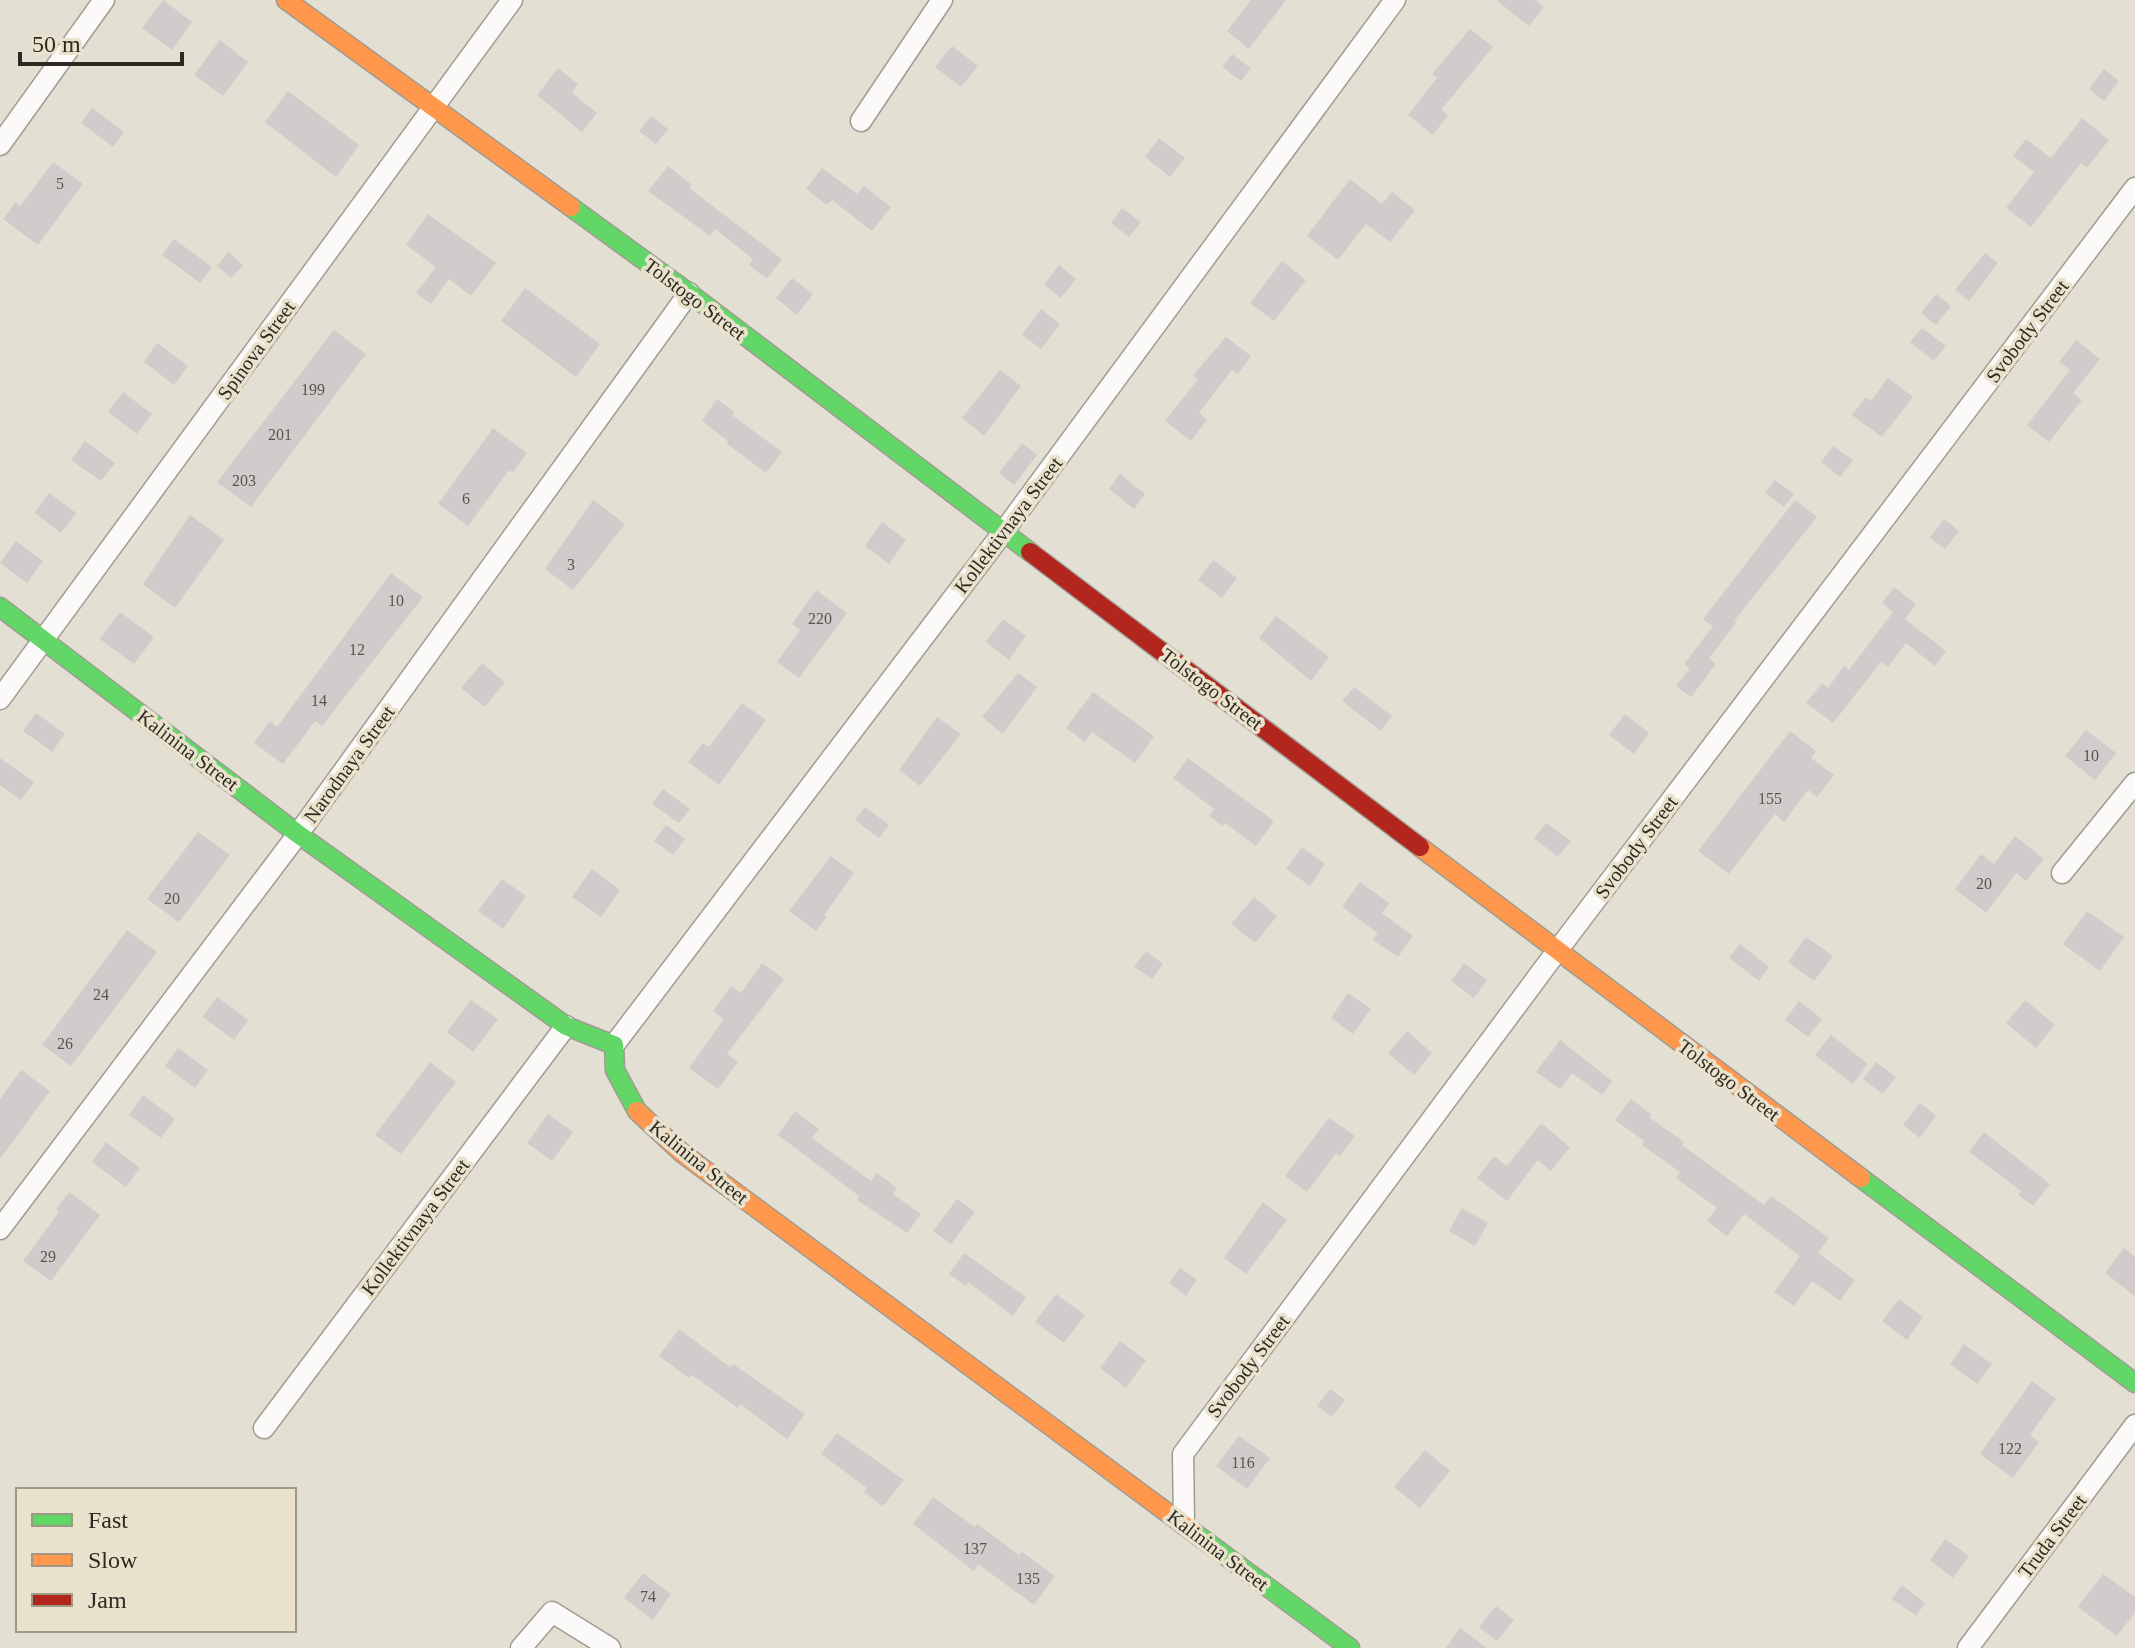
<svg xmlns="http://www.w3.org/2000/svg" width="2135" height="1648" viewBox="0 0 2135 1648" font-family="Georgia,serif">
<style>
.building{fill:#d1cccb}
.lines{fill:none;stroke-linecap:round;stroke-linejoin:round}
.street-casing{stroke:#9f9c93;stroke-width:23}
.fast-casing{stroke:#9f9c93;stroke-width:21}
.slow-casing{stroke:#9f9c93;stroke-width:21}
.jam-casing{stroke:#9f9c93;stroke-width:21}
.street{stroke:#fbfaf8;stroke-width:20}
.fast{stroke:#63d668;stroke-width:18}
.slow{stroke:#ff974d;stroke-width:18}
.jam{stroke:#b3261e;stroke-width:18}
.labels{text-anchor:middle;dominant-baseline:central;stroke-width:7;stroke-linejoin:round;paint-order:stroke}
.number-label{font-size:16px;fill:#58544e}
.street-label{font-size:20px;fill:#2d2a22;stroke:#eae2cd}
</style>
<rect width="100%" height="100%" fill="#e4dfd3"/>
<!-- building -->
<g class="building">
<polygon points="163,0 192,22 172,50 142,28"/>
<polygon points="1251,0 1286,0 1249,49 1227,31"/>
<polygon points="1496,0 1535,0 1544,7 1529,26"/>
<polygon points="1470,29 1493,47 1441,110 1448,115 1433,135 1408,115 1437,78 1432,74"/>
<polygon points="220,40 248,62 223,96 194,75"/>
<polygon points="952,46 978,66 961,87 935,67"/>
<polygon points="1232,54 1251,68 1241,81 1222,67"/>
<polygon points="558,68 578,84 572,93 597,113 582,132 537,95"/>
<polygon points="2104,69 2119,81 2104,101 2089,89"/>
<polygon points="288,91 359,145 336,177 265,122"/>
<polygon points="92,108 124,132 113,147 81,123"/>
<polygon points="651,116 668,129 656,144 639,131"/>
<polygon points="2082,118 2109,140 2087,168 2081,163 2031,227 2006,208 2034,172 2013,156 2026,139 2051,158"/>
<polygon points="1159,138 1185,158 1170,177 1145,157"/>
<polygon points="53,162 83,184 38,245 3,219 16,202 20,206"/>
<polygon points="668,166 692,185 689,188 782,259 767,279 749,265 753,259 715,229 710,236 648,191"/>
<polygon points="822,168 857,194 864,186 891,207 872,231 832,200 827,205 806,189"/>
<polygon points="1350,179 1382,204 1392,192 1415,210 1390,242 1366,224 1338,260 1307,236"/>
<polygon points="1122,208 1141,222 1129,237 1111,223"/>
<polygon points="428,214 496,263 471,296 449,279 431,304 416,293 436,267 406,245"/>
<polygon points="174,239 212,267 200,283 162,255"/>
<polygon points="228,252 243,265 231,278 217,266"/>
<polygon points="1985,253 1998,263 1969,301 1955,290"/>
<polygon points="1282,261 1306,280 1274,321 1250,303"/>
<polygon points="1059,265 1076,279 1061,298 1044,285"/>
<polygon points="792,278 813,294 797,315 776,298"/>
<polygon points="525,288 600,344 576,377 501,321"/>
<polygon points="1936,294 1951,306 1936,325 1921,313"/>
<polygon points="1041,309 1060,324 1041,349 1022,335"/>
<polygon points="1922,328 1946,346 1934,361 1910,342"/>
<polygon points="334,330 366,354 251,507 217,482"/>
<polygon points="1226,337 1251,356 1238,374 1232,370 1199,413 1207,420 1191,441 1165,421 1198,379 1193,375"/>
<polygon points="2076,340 2100,359 2073,393 2082,400 2049,442 2027,425 2070,370 2059,362"/>
<polygon points="157,343 188,366 174,385 144,362"/>
<polygon points="1000,370 1021,386 984,436 962,418"/>
<polygon points="1888,378 1913,397 1882,437 1852,415 1866,397 1871,401"/>
<polygon points="123,392 152,414 137,434 108,412"/>
<polygon points="717,399 734,412 732,415 782,452 766,473 726,443 728,441 702,421"/>
<polygon points="493,428 527,453 513,473 509,470 468,526 438,504"/>
<polygon points="85,441 115,463 101,481 71,460"/>
<polygon points="1022,443 1037,455 1014,485 999,473"/>
<polygon points="1833,446 1853,460 1840,477 1821,462"/>
<polygon points="1120,474 1145,494 1134,509 1109,489"/>
<polygon points="1775,480 1794,494 1784,507 1765,493"/>
<polygon points="49,493 76,513 61,533 35,513"/>
<polygon points="593,500 625,524 573,590 545,569"/>
<polygon points="1795,500 1817,517 1734,621 1736,623 1709,658 1716,664 1691,697 1676,686 1690,669 1684,664 1713,626 1703,619"/>
<polygon points="190,515 224,540 175,608 143,584"/>
<polygon points="1944,519 1959,531 1945,549 1930,538"/>
<polygon points="882,522 906,540 889,564 865,546"/>
<polygon points="16,541 43,561 27,583 0,563"/>
<polygon points="1213,560 1237,578 1222,598 1198,580"/>
<polygon points="391,573 423,597 322,726 315,721 283,764 254,743 270,721 277,727"/>
<polygon points="1894,587 1916,604 1905,619 1946,651 1935,666 1906,643 1888,667 1881,662 1833,723 1806,703 1822,683 1828,688 1844,666 1849,670 1893,612 1882,603"/>
<polygon points="816,590 847,613 799,678 777,662 800,630 792,624"/>
<polygon points="120,612 154,637 134,664 100,639"/>
<polygon points="1276,616 1329,657 1311,681 1259,638"/>
<polygon points="1003,619 1026,636 1009,660 986,642"/>
<polygon points="482,663 505,682 485,707 461,688"/>
<polygon points="1018,673 1037,687 1003,734 982,717"/>
<polygon points="1354,687 1392,716 1381,731 1342,701"/>
<polygon points="1093,692 1154,736 1135,763 1092,732 1085,742 1066,728"/>
<polygon points="742,703 766,720 719,785 688,762 703,743 709,747"/>
<polygon points="36,713 65,734 52,752 23,731"/>
<polygon points="1625,714 1649,733 1634,754 1609,735"/>
<polygon points="937,717 961,734 920,786 899,770"/>
<polygon points="2086,730 2116,753 2095,780 2065,756"/>
<polygon points="1790,731 1816,751 1811,758 1834,775 1817,797 1808,790 1784,822 1775,814 1729,874 1698,851"/>
<polygon points="0,758 34,782 21,800 0,785"/>
<polygon points="1188,758 1274,821 1256,846 1225,823 1223,826 1209,816 1214,809 1173,778"/>
<polygon points="663,789 690,809 679,823 652,804"/>
<polygon points="865,807 889,825 879,838 855,820"/>
<polygon points="1546,823 1571,841 1558,857 1534,838"/>
<polygon points="666,825 685,839 673,855 654,841"/>
<polygon points="198,832 230,855 179,922 147,899"/>
<polygon points="2015,836 2044,859 2026,881 2016,873 1986,913 1955,889 1981,854 1994,864"/>
<polygon points="1302,847 1325,864 1310,886 1286,869"/>
<polygon points="831,856 854,873 824,915 827,917 816,931 789,911"/>
<polygon points="592,869 620,890 601,917 572,897"/>
<polygon points="502,879 526,896 503,929 478,911"/>
<polygon points="1360,882 1389,903 1382,913 1413,936 1398,957 1373,940 1378,933 1342,907"/>
<polygon points="1254,897 1277,916 1255,943 1231,924"/>
<polygon points="2087,911 2124,937 2100,971 2063,944"/>
<polygon points="127,930 157,952 71,1066 42,1045"/>
<polygon points="1806,937 1833,956 1814,981 1788,962"/>
<polygon points="1740,944 1769,967 1759,981 1729,958"/>
<polygon points="1146,951 1163,964 1152,979 1134,967"/>
<polygon points="762,963 784,979 727,1054 738,1062 718,1089 689,1068 724,1019 713,1011 731,986 741,993"/>
<polygon points="1464,963 1487,980 1474,998 1451,981"/>
<polygon points="1348,993 1371,1009 1353,1034 1331,1018"/>
<polygon points="217,997 248,1020 234,1040 203,1017"/>
<polygon points="471,1000 498,1019 473,1052 447,1032"/>
<polygon points="2025,1000 2055,1025 2036,1048 2006,1023"/>
<polygon points="1799,1001 1822,1019 1808,1037 1785,1020"/>
<polygon points="1407,1031 1432,1053 1414,1075 1388,1053"/>
<polygon points="1831,1035 1868,1064 1853,1084 1815,1055"/>
<polygon points="1560,1040 1612,1081 1602,1095 1572,1073 1560,1089 1536,1072"/>
<polygon points="178,1048 208,1070 195,1088 165,1066"/>
<polygon points="430,1062 456,1082 401,1154 375,1135"/>
<polygon points="1876,1062 1896,1077 1883,1094 1863,1079"/>
<polygon points="21,1070 50,1091 0,1159 0,1099"/>
<polygon points="143,1095 175,1119 161,1138 129,1115"/>
<polygon points="1631,1099 1651,1114 1649,1117 1684,1142 1682,1145 1764,1205 1771,1196 1829,1238 1818,1253 1855,1280 1840,1301 1812,1281 1794,1306 1774,1292 1800,1256 1744,1214 1727,1236 1707,1221 1717,1208 1676,1178 1680,1172 1642,1145 1644,1141 1615,1120"/>
<polygon points="1920,1103 1936,1116 1920,1138 1903,1125"/>
<polygon points="795,1111 819,1129 812,1138 871,1181 877,1173 897,1188 893,1194 921,1214 907,1233 857,1200 859,1196 778,1135"/>
<polygon points="548,1114 573,1132 552,1161 527,1143"/>
<polygon points="1329,1118 1355,1136 1340,1156 1336,1153 1307,1192 1285,1176"/>
<polygon points="1541,1123 1570,1147 1551,1171 1538,1160 1507,1201 1477,1178 1494,1156 1507,1166"/>
<polygon points="1984,1132 2050,1184 2033,1206 2018,1195 2021,1191 1969,1152"/>
<polygon points="106,1142 140,1168 126,1187 92,1162"/>
<polygon points="69,1192 100,1215 51,1281 23,1261 59,1212 56,1209"/>
<polygon points="957,1199 975,1212 951,1244 933,1231"/>
<polygon points="1263,1202 1287,1220 1246,1274 1224,1258"/>
<polygon points="1462,1208 1488,1223 1475,1246 1449,1231"/>
<polygon points="2124,1248 2135,1257 2135,1296 2105,1273"/>
<polygon points="964,1253 1026,1297 1013,1316 968,1282 966,1286 949,1274"/>
<polygon points="1180,1268 1197,1280 1186,1296 1169,1283"/>
<polygon points="1056,1294 1085,1315 1064,1343 1035,1322"/>
<polygon points="1899,1299 1923,1317 1907,1340 1882,1321"/>
<polygon points="679,1329 730,1367 733,1364 805,1414 787,1439 740,1404 738,1408 692,1375 689,1378 659,1356"/>
<polygon points="1120,1341 1146,1360 1126,1388 1100,1368"/>
<polygon points="1964,1344 1992,1364 1977,1384 1950,1364"/>
<polygon points="2032,1381 2056,1399 2030,1435 2039,1442 2013,1478 1980,1454"/>
<polygon points="1330,1389 1345,1400 1332,1417 1317,1406"/>
<polygon points="837,1433 904,1480 883,1506 864,1492 867,1488 821,1454"/>
<polygon points="1239,1436 1270,1458 1247,1489 1216,1466"/>
<polygon points="1425,1450 1450,1471 1420,1508 1394,1487"/>
<polygon points="933,1497 975,1527 977,1524 1019,1555 1022,1552 1055,1576 1034,1605 978,1564 974,1571 913,1524"/>
<polygon points="1945,1539 1969,1556 1953,1578 1930,1560"/>
<polygon points="643,1573 671,1594 653,1620 624,1598"/>
<polygon points="2103,1574 2135,1597 2135,1612 2117,1636 2078,1607"/>
<polygon points="1902,1585 1925,1603 1916,1616 1892,1599"/>
<polygon points="1496,1606 1514,1620 1497,1641 1479,1627"/>
<polygon points="1460,1628 1487,1648 1446,1648"/>
</g>
<g class="lines">
<defs>
<g id="street">
<polyline points="861,121 942,0"/>
<polyline points="0,145 104,0"/>
<polyline points="0,699 512,0"/>
<polyline points="2062,873 2135,783"/>
<polyline points="614,1045 1004,531 1395,0"/>
<polyline points="0,1229 298,834 689,293"/>
<polyline points="264,1428 566,1026"/>
<polyline points="1184,1524 1183,1454 1557,951 2135,188"/>
<polyline points="521,1648 552,1612 610,1648"/>
<polyline points="1968,1648 2135,1425"/>
</g>
<g id="fast">
<polyline points="571,207 689,293 1030,552"/>
<polyline points="0,607 298,834 566,1026 614,1045 615,1070 637,1111"/>
<polyline points="1861,1178 2135,1383"/>
<polyline points="1192,1531 1350,1648"/>
</g>
<g id="slow">
<polyline points="286,0 571,207"/>
<polyline points="1420,847 1861,1178"/>
<polyline points="637,1111 682,1153 1192,1531"/>
</g>
<polyline id="jam" points="1030,552 1420,847"/>
</defs>
<!-- street casing -->
<use href="#street" class="street-casing"/>
<!-- fast casing -->
<use href="#fast" class="fast-casing"/>
<!-- slow casing -->
<use href="#slow" class="slow-casing"/>
<!-- jam casing -->
<use href="#jam" class="jam-casing"/>
<!-- street -->
<use href="#street" class="street"/>
<!-- fast -->
<use href="#fast" class="fast"/>
<!-- slow -->
<use href="#slow" class="slow"/>
<!-- jam -->
<use href="#jam" class="jam"/>
</g>
<g class="labels">
<!-- number labels -->
<g class="number-label">
<text x="60" y="183">5</text>
<text x="313" y="389">199</text>
<text x="280" y="434">201</text>
<text x="244" y="480">203</text>
<text x="466" y="498">6</text>
<text x="571" y="564">3</text>
<text x="396" y="600">10</text>
<text x="820" y="618">220</text>
<text x="357" y="649">12</text>
<text x="319" y="700">14</text>
<text x="2091" y="755">10</text>
<text x="1770" y="798">155</text>
<text x="1984" y="883">20</text>
<text x="172" y="898">20</text>
<text x="101" y="994">24</text>
<text x="65" y="1043">26</text>
<text x="48" y="1256">29</text>
<text x="2010" y="1448">122</text>
<text x="1243" y="1462">116</text>
<text x="975" y="1548">137</text>
<text x="1028" y="1578">135</text>
<text x="648" y="1596">74</text>
</g>
<!-- street labels -->
<g class="street-label">
<text transform="translate(695 299) rotate(37)">Tolstogo Street</text>
<text transform="translate(2027 331) rotate(-53)">Svobody Street</text>
<text transform="translate(256 350) rotate(-54)">Spinova Street</text>
<text transform="translate(1008 525) rotate(-53)">Kollektivnaya Street</text>
<text transform="translate(1212 689) rotate(37)">Tolstogo Street</text>
<text transform="translate(188 750) rotate(37)">Kalinina Street</text>
<text transform="translate(349 764) rotate(-54)">Narodnaya Street</text>
<text transform="translate(1636 847) rotate(-53)">Svobody Street</text>
<text transform="translate(1729 1080) rotate(37)">Tolstogo Street</text>
<text transform="translate(699 1162) rotate(39)">Kalinina Street</text>
<text transform="translate(415 1227) rotate(-53)">Kollektivnaya Street</text>
<text transform="translate(1248 1366) rotate(-53)">Svobody Street</text>
<text transform="translate(2052 1536) rotate(-53)">Truda Street</text>
<text transform="translate(1218 1550) rotate(37)">Kalinina Street</text>
</g>
</g>
<!-- legend -->
<rect x="16" y="1488" width="280" height="144" fill="#eae2cd" stroke="#9e9889" stroke-width="2"/>
<rect x="32" y="1514" width="40" height="12" fill="#63d668" stroke="#9e9889" stroke-width="2"/>
<text x="88" y="1528" font-size="24" fill="#2d2a22">Fast</text>
<rect x="32" y="1554" width="40" height="12" fill="#ff974d" stroke="#9e9889" stroke-width="2"/>
<text x="88" y="1568" font-size="24" fill="#2d2a22">Slow</text>
<rect x="32" y="1594" width="40" height="12" fill="#b3261e" stroke="#9e9889" stroke-width="2"/>
<text x="88" y="1608" font-size="24" fill="#2d2a22">Jam</text>
<!-- scale -->
<path d="M20 52v12h162v-12" fill="none" stroke="#2d2a22" stroke-width="4"/>
<text x="32" y="52" font-size="24" fill="#2d2a22" stroke="#eae2cd" stroke-width="6" paint-order="stroke">50 m</text>
</svg>
